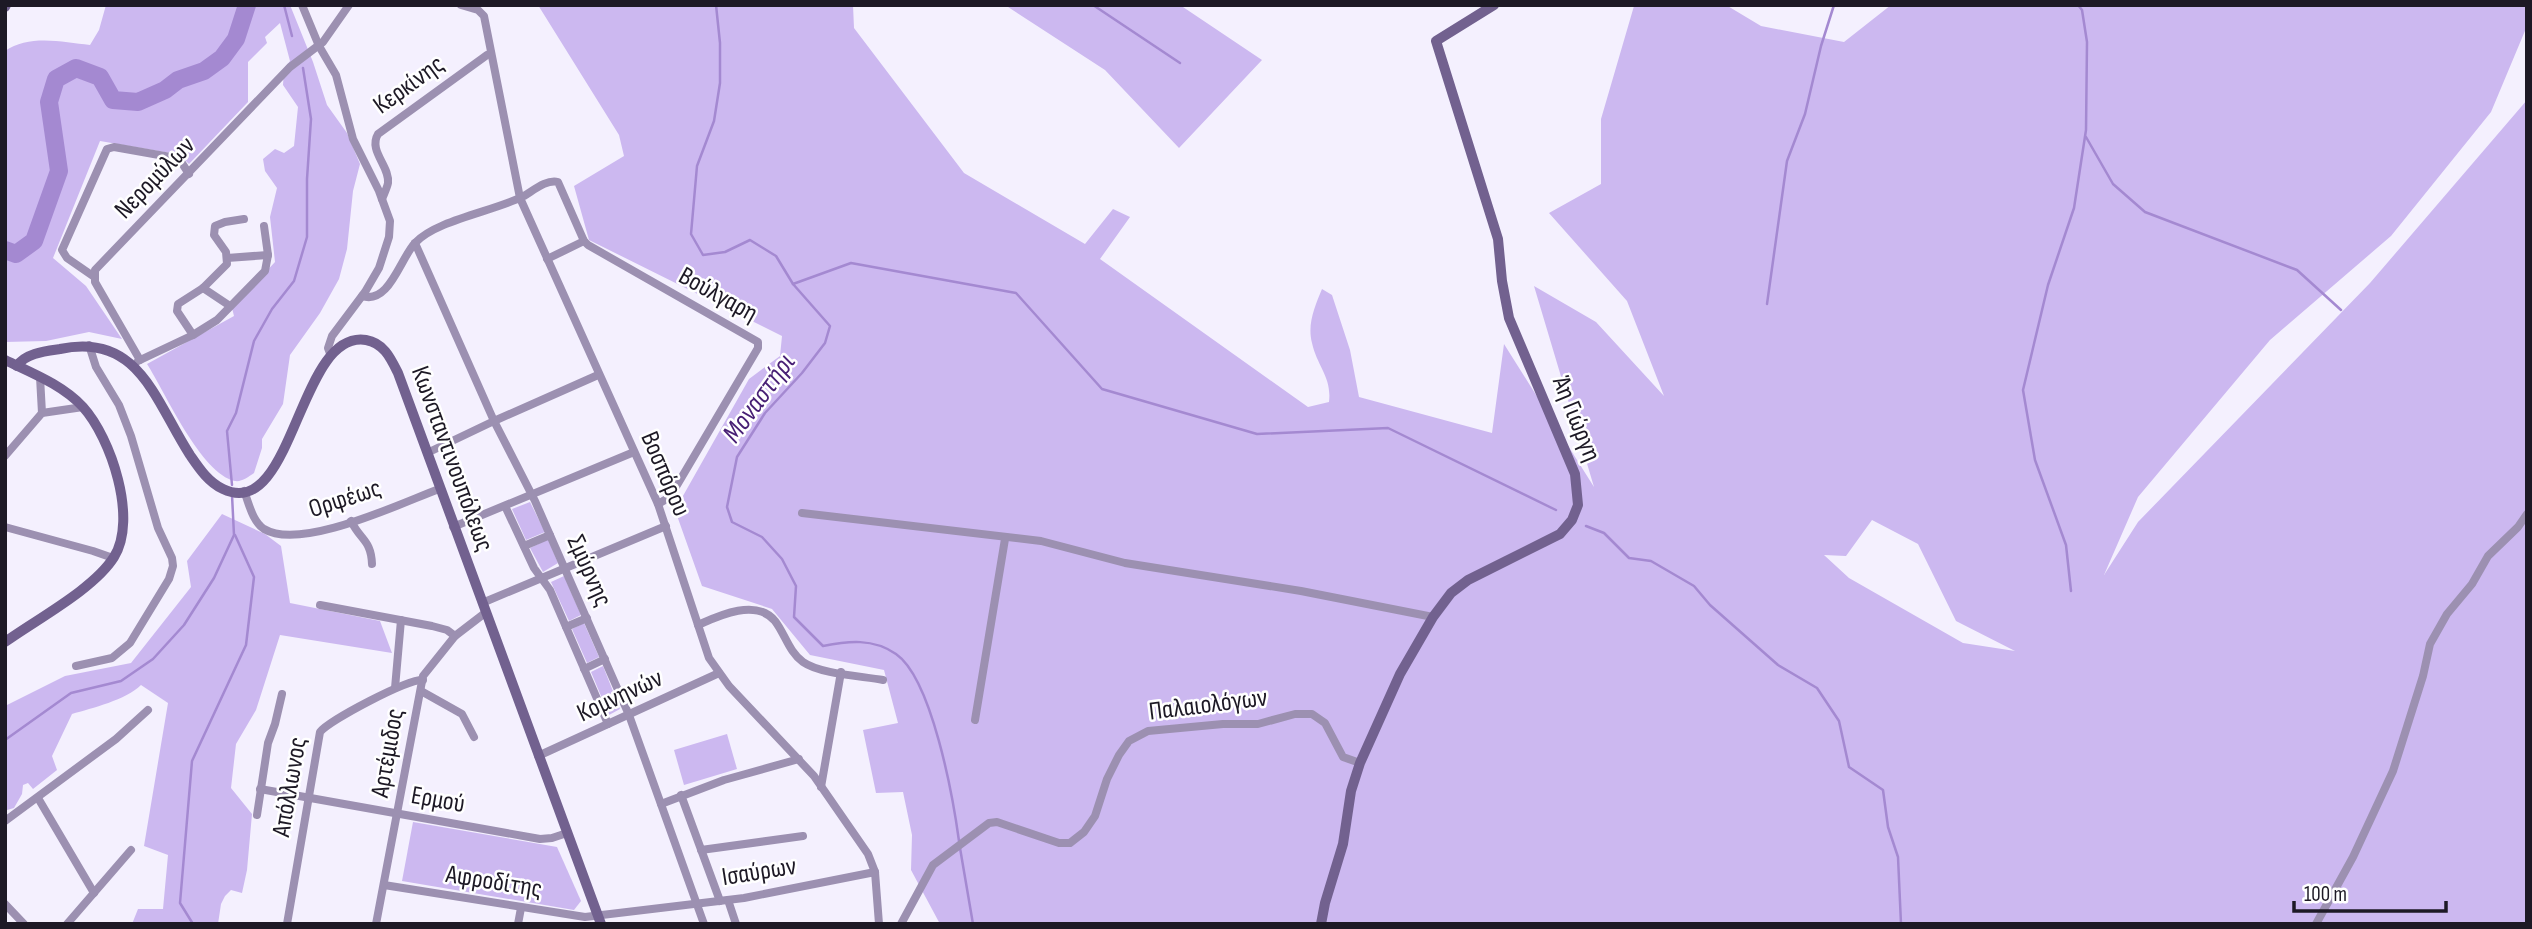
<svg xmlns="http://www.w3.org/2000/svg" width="2532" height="929" viewBox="0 0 2532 929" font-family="'Sofia Sans Condensed',sans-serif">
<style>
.green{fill:#ccb8f0;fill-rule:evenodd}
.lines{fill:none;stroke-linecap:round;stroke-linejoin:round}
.stream{stroke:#a489d1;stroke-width:2.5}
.river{stroke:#a489d1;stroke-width:18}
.street{stroke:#9c90b1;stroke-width:8}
.secondary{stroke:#72618f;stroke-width:10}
.labels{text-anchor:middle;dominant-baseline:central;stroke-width:5;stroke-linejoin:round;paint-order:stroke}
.street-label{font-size:26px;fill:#1d1925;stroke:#fff}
.water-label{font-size:28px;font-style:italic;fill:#482075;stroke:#fff}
</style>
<rect width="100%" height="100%" fill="#f4f0fe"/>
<!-- green -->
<g class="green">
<path d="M106,5H290L313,62L327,105L347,133L360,164L353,191L347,249L339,279L320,313L290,355L283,404L262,439V448L254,473C248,477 242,482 235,481C201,474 165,392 147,364L234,316L232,308L275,262L270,217L277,188L265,171L263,159L275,149L284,153L294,146L298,107L283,85L284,69L290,61L280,23L265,37L267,43L248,62V102L189,164L182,157L176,154L100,141L53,258L86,286L122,339L89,332L46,341L5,342V51C29,34 63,42 90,45L99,30Z"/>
<path d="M538,5H853L854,28L964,173L1085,244L1113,209L1130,217L1100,259L1308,407L1329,402C1332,377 1317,366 1312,343C1307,324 1315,306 1322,289L1332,295L1350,350L1359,397L1492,433L1504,344L1594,487L1534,286L1596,322L1664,396L1627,301L1549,213L1601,184V119L1634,6L1726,5L1761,26L1844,42L1891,5H2527V26L2491,112L2391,236L2270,340L2138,497L2104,575L2138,522L2370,283L2527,100V924H940L911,870L912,835L903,792L876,793L863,730L898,723L884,670L810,655L772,609L702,586L675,510L749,379L780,356L782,336L589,240L574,186L624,156L619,135ZM1872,520L1918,544L1956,621L2015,651L1963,643L1849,578L1824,555L1846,556Z"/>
<polygon points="1005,5 1180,5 1262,60 1179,148 1105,70"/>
<polygon points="530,502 545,532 526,540 512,509"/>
<path d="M222,514L265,534L281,546L290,603L380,621L392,653L280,635L256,710L236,744L231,788L252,814L247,870L242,893L231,890L225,896L221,904L218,924H132L138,909H163L168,855L144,846L168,703L141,685C126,700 92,708 72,714L52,756L57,770L33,789L28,783L23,785L22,794L14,808L7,810L5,808V706L65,676L131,663L191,587L187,561Z"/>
<polygon points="548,539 558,563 543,572 530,548"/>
<polygon points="564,576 581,615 569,621 551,582"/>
<polygon points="584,623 599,657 587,663 572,629"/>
<polygon points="603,666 620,709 609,715 591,672"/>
<polygon points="727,734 737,769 684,785 674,750"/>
<polygon points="413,822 557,847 581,901 574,910 402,881"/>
</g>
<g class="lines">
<!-- stream -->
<g class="stream">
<polyline points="284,5 292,36"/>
<path d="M716,5L720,43V83L714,121L697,166L691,234L703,255L725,252L750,240L776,256L793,284L830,326L825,343L802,373L765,413L737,457L727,507L732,522L762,537L782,559L796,586L794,617L823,646C848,641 873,638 896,654C932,679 953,797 959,841"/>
<polyline points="1093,5 1180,63"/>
<polyline points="2086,137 2113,184 2145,212 2297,270 2341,310"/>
<polyline points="793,284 851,263 1016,293 1102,389 1257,434 1388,428 1556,510"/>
<polyline points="1767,304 1787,161 1805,114 1821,46 1834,5"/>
<polyline points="232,485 227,431 236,413 254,341 272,309 294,281 307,237 307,179 311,119 303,68"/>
<polyline points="1586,526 1604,533 1629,558 1651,561 1694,586 1710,605 1778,665 1817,688 1839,721 1849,767 1883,790 1888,827 1898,857 1901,924"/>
<polyline points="2071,591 2066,545 2035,460 2023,390 2048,285 2074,208 2086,130 2087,42 2082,10 2078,5"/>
<polyline points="5,740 71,693 121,681 153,659 184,625 214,578 234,535 232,495"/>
<polyline points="960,848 973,924"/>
<polyline points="193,924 180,903 192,761 246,645 254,577 235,535"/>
</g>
<!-- river -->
<polyline class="river" points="5,250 16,254 34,241 59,171 49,102 56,79 76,68 100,77 113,100 138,102 165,90 178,80 204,71 222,58 236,39 247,5"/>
<!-- street -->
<g class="street">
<polyline points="302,5 319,46 336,75 353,139 379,191 390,221 389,237 379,268 365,292 332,336 328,348 331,356"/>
<polyline points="461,5 478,10 484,16 520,198 658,504 709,658 729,686 814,776 868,854 875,872"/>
<path d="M382,199C384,194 387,188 388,183C390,166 368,151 378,134L487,55"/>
<polyline points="415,243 494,421 535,501 629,715 704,924"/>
<polyline points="227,258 268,255"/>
<polyline points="547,259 584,241"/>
<polyline points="93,276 67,258 62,250 107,149 114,147 176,158 180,160 189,174"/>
<polyline points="203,288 230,306"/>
<path d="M362,296C389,305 400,259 415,243C436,220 495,211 524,196C534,190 547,179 558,182L584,241L588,245L758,342V348L670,497L658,504"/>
<polyline points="193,335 177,311 178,304 203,288 227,264 226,252 214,235 215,226 225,222 244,219"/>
<polyline points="140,360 95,282 95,270 290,67 323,42 349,5"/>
<polyline points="138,361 193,335 217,320 265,271 268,255 264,226"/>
<polyline points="40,377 42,413"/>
<polyline points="427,453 494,421 598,375"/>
<polyline points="5,456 42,413 83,407"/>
<path d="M244,491C249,503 252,521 264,529C301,551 399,504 439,489"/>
<polyline points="505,506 534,568 550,590 608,724"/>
<polyline points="802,513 1041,541 1125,563 1301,591 1433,617"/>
<path d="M351,521C361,541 371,540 372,564"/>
<polyline points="5,527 93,551 113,558"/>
<polyline points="453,527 634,452"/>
<polyline points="524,546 550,535"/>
<polyline points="482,603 666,526"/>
<polyline points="320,605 432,626 447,630 455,636"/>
<path d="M698,625C718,616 756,598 775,621C785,634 789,652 803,662C820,674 861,676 883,680"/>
<polyline points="566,627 587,618"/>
<polyline points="76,666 112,658 130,643 169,579 173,566 172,558 158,528 131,436 119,405 96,367 89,345"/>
<polyline points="584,669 605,659"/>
<polyline points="395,688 401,620"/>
<polyline points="421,691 462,714 474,737"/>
<polyline points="975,720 1005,539"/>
<polyline points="538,756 719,673"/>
<polyline points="821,787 841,672"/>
<polyline points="260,789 540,839 552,838 567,833"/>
<polyline points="681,795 720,901"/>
<polyline points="38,798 94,893"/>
<polyline points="661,804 724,780 799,759"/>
<polyline points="257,815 268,743 275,724 282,694"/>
<polyline points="5,821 116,739 148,710"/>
<polyline points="701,850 803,836"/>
<polyline points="384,885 585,917 744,898 875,872 879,924"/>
<polyline points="728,900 736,924"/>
<polyline points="5,904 24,924"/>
<polyline points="67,924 131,850"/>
<path d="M287,924L320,732C330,720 407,679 423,680"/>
<polyline points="376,924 423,676 455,636 485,613"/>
<polyline points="518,924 521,908"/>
<polyline points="901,924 933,865 989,823 997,822 1059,843 1070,843 1084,832 1095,816 1107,779 1119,755 1129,741 1148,731 1223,724 1258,724 1295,714 1312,714 1325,723 1343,757 1360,763"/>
<polyline points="2316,924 2353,857 2393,771 2423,676 2430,644 2447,614 2472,584 2488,556 2518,527 2527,514"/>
</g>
<!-- secondary -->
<g class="secondary">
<polyline points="5,7 6,5"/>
<path d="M5,360C32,373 63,385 83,407C111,438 138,519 114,557C94,589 37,619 5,642"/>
<path d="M17,366C25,353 46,351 60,349C139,332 155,401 190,455C199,468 208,482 223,489C294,523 298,329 366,340C384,343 391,359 398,373L601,924"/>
<polyline points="1321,924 1325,903 1343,844 1351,791 1360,763 1400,674 1433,617 1451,593 1468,580 1560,534 1572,520 1578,505 1575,474 1509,318 1502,281 1498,239 1436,41 1494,5"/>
</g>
</g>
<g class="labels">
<!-- street labels -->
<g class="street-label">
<text transform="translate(409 85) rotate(-36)">Κερκίνης</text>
<text transform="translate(155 178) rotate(-46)">Νερομύλων</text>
<text transform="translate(718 295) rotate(29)">Βούλγαρη</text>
<text transform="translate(1576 419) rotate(68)">Άη Γιώργη</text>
<text transform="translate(452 459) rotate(70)">Κωνσταντινουπόλεως</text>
<text transform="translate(665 474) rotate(67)">Βοσπόρου</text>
<text transform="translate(345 499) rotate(-18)">Ορφέως</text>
<text transform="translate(589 571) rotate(66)">Σμύρνης</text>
<text transform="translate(620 696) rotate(-25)">Κομνηνών</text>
<text transform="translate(1208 705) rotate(-7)">Παλαιολόγων</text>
<text transform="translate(388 753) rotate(-80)">Αρτέμιδος</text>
<text transform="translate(290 787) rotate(-80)">Απόλλωνος</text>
<text transform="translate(438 800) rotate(10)">Ερμού</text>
<text transform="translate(759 872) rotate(-9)">Ισαύρων</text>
<text transform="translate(494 882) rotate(9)">Αφροδίτης</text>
</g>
<!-- water labels -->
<g class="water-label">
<text transform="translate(759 398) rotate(-54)">Μοναστήρι</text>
</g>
</g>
<!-- border -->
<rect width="2532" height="929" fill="none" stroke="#1d1925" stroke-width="14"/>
<!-- scale -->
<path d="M2294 901v10h152v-10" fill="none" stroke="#1d1925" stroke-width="3.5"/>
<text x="2304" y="901" font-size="21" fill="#1d1925" stroke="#ffffff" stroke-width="5" paint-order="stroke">100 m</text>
</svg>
